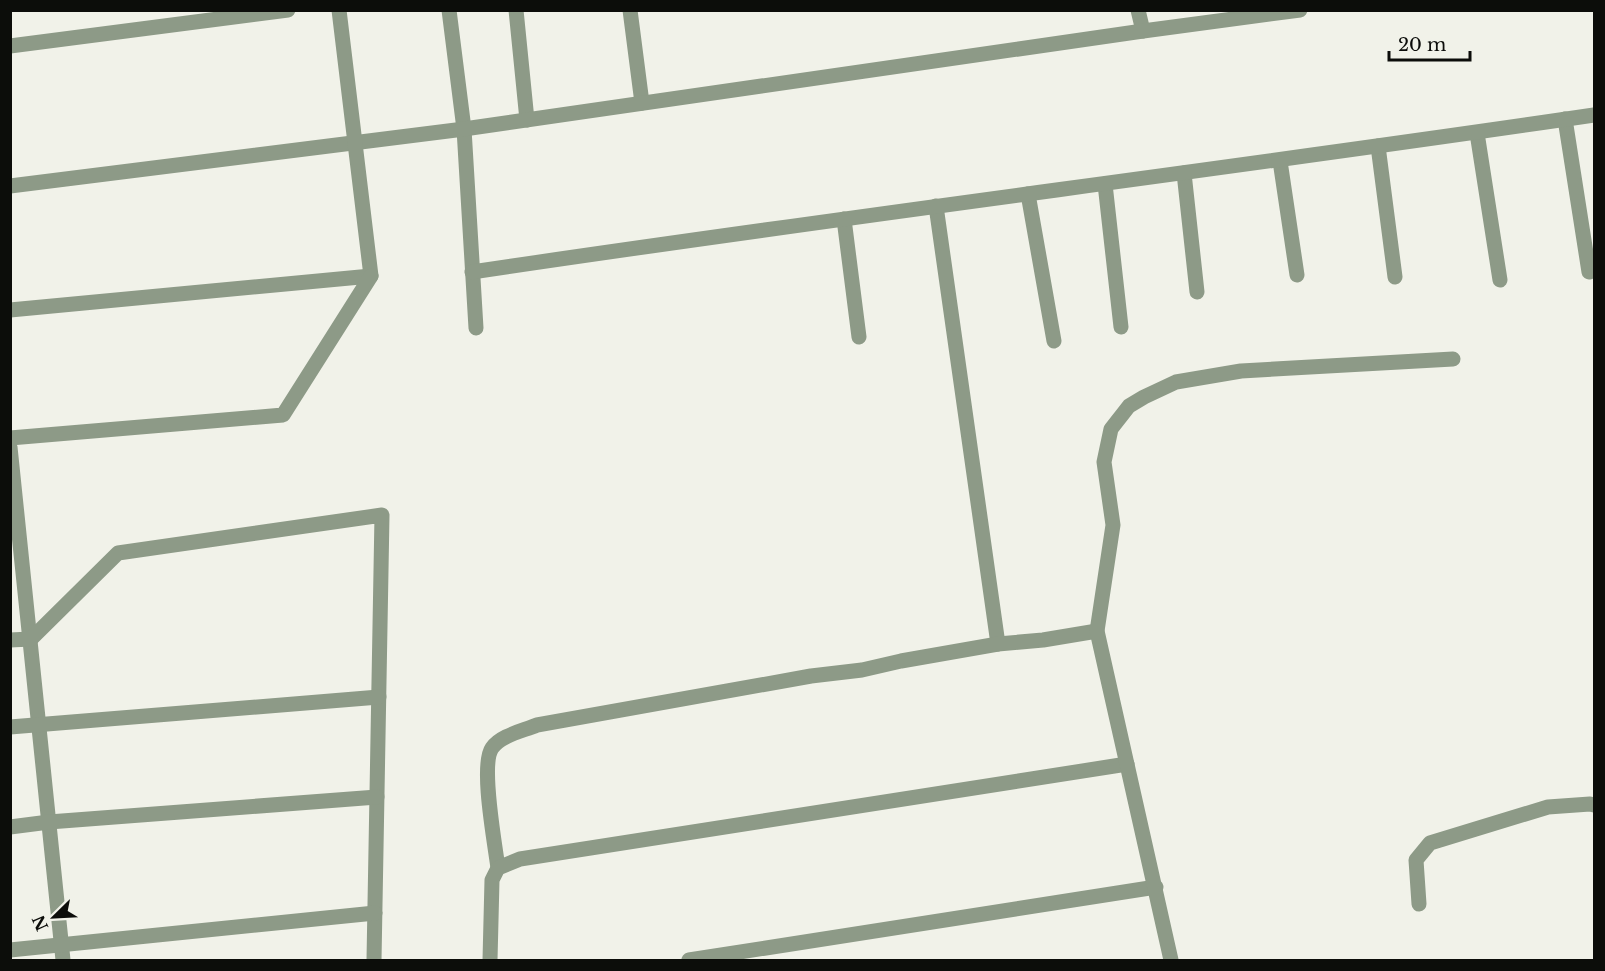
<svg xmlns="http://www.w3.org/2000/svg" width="1605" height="971" viewBox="0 0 1605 971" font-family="'Libre Baskerville',serif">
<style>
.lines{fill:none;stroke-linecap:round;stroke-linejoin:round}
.street{stroke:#8d9a87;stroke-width:15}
</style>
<rect width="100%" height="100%" fill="#f1f2e9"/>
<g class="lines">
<!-- street -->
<g class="street">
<polyline points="449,10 464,129 476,328"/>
<polyline points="516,10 527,120"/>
<polyline points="630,10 642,103"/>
<polyline points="1138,10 1143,31"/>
<polyline points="10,46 288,10"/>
<polyline points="1565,119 1589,272"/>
<polyline points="1477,133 1500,280"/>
<polyline points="1378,146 1395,277"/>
<polyline points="1280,161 1297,275"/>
<polyline points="1184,173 1197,292"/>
<polyline points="1105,184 1121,327"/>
<polyline points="10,186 464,129 1143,31 1300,10"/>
<polyline points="1028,194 1054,341"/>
<polyline points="936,206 998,644"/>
<polyline points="844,219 859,337"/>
<path d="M472,272C846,216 1221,170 1594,115"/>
<polyline points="10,310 371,276 339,10"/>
<polyline points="10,438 283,415 371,276"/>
<polyline points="10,447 63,960"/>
<polyline points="10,640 31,639 118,553 382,515 374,960"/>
<polyline points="10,727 379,697"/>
<polyline points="10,827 49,822 377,797"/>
<path d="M498,868C495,844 480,765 492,748C501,735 523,731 537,725L811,676L862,670L901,661L998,644L1043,640L1097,631"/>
<polyline points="1419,904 1416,860 1430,843 1548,807 1590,804 1594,805"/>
<polyline points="10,950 375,913"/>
<polyline points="490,960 492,880 498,868 520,859 1127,764"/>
<polyline points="689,960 1156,887"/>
<polyline points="1171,960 1097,631 1113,525 1104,462 1111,429 1129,406 1144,397 1176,382 1241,371 1453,359"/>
</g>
</g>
<!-- border -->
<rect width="1605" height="971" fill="none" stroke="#0c0d0a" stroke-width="24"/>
<!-- north arrow -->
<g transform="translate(54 917) rotate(246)" stroke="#f1f2e9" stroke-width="4.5" paint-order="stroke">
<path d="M0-4.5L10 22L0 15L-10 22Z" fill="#0c0d0a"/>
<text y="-9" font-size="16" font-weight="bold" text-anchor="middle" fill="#0c0d0a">N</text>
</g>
<!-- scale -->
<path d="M1389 51v9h81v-9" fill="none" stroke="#0c0d0a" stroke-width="3"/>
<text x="1398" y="51" font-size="18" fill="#0c0d0a" stroke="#f1f2e9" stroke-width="4.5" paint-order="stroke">20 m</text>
</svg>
